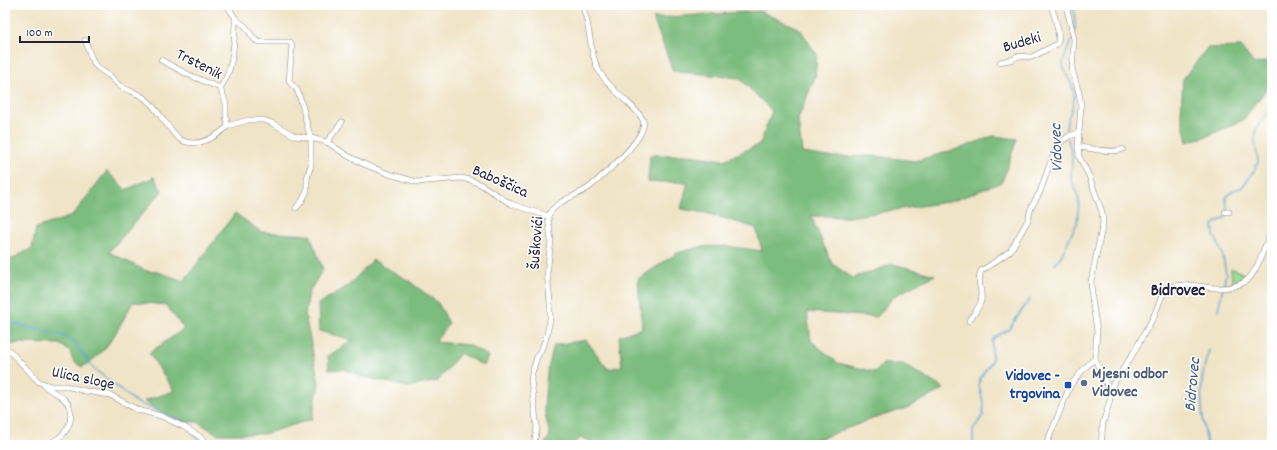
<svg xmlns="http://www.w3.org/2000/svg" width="1277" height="450" viewBox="0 0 1277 450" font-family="Dekko,sans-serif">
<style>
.green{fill:#9bdd94;stroke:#5e8068}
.forest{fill:#7cbc7e;stroke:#4f6f5c}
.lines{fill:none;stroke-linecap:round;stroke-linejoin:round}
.stream{stroke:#5ba4d2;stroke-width:1.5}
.minor-casing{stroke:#898381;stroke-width:6}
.minor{stroke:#fff;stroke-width:5}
.service-dot{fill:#5c6f8a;stroke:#fff;stroke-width:1.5}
.transit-dot{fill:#1a4fb4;stroke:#fff;stroke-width:1.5}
.labels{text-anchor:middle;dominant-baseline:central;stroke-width:3;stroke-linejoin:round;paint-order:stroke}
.street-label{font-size:16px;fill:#22223b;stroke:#fff}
.service-label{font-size:16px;font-weight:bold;fill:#4e5e75;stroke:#fff;text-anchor:start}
.transit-label{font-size:16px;font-weight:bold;fill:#164399;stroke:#fff;text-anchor:end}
.water-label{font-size:17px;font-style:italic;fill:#3c5c7f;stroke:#fff}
.neighbourhood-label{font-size:17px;font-weight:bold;fill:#22223b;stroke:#fff}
</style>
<rect width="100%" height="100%" fill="#fff"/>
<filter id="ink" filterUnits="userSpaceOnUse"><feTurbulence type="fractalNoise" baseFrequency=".025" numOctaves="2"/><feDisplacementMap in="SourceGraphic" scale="8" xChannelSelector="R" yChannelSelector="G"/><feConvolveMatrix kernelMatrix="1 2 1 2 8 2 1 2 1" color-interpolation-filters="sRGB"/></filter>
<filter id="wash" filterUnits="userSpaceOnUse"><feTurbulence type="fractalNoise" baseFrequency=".012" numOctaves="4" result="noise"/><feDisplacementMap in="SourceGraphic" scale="16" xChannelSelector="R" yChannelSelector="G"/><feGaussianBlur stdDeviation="0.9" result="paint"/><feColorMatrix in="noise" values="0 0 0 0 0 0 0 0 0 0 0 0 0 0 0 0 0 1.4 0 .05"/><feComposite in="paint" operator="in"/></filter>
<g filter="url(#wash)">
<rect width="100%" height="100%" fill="#f0e4c7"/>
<!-- green -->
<polygon class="green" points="1231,269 1236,270 1247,276 1232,283"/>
<!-- forest -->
<g class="forest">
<polygon points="760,11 800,29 817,55 815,77 798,119 802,153 829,157 874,156 915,161 961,148 993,136 1017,139 1002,182 953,201 849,217 811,216 832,264 853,278 893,264 935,275 894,296 877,317 807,312 811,341 838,363 875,372 883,364 903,364 944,389 907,408 872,419 803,445 592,445 591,441 581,438 571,445 544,445 550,436 544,408 547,373 554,345 586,340 608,369 622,366 619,336 642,328 638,279 677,253 699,247 726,246 762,251 756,228 706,213 681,209 688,182 648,182 650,155 690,155 724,160 760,144 772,111 739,78 673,71 653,18"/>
<polygon points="1241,47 1254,64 1272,60 1272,82 1243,120 1207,136 1187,142 1181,113 1183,79 1207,48"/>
<path d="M107,171L126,190L154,177L162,191L109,252L146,271L158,272L184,281L235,213L261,232L310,235L323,269L309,292L305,315L319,383L312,419L264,434H217L198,422H186L159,411L144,401L174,391L149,353L184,329L166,305L133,302C118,328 109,352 82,367L73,361L70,352L60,344L18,343L10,345L5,343V263L32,248L36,228L72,216Z"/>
<polygon points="373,260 409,281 438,303 449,323 435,342 469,345 488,356 484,366 460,353 438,381 408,387 360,376 345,369 329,370 328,356 353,340 319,331 318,304 348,286"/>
</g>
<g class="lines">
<!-- stream -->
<g class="stream">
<polyline points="1074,5 1075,31"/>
<path d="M1067,135C1063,123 1073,111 1074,99C1076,85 1063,74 1063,64C1064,56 1069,47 1072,40"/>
<polyline points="1227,210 1226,197 1234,190 1241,188 1253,173 1258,162 1255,142 1255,133 1256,129 1272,107"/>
<polyline points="1055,264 1062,254 1077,223 1079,201 1077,193 1071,180 1072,156 1068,139"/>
<polyline points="1218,310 1226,274 1223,257 1218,243 1214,236 1213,225 1227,216 1227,214"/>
<polyline points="5,321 71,338 93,368 136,402 190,425 193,428"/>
<polyline points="194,435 204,445"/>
<polyline points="975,445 973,443 973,430 983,415 984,405 979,386 980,378 992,361 992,342 995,337 1008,330 1030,299"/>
<path d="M1207,445C1203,423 1199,396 1203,374C1204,366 1207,358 1209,350"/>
</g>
</g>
</g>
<g filter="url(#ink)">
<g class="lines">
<defs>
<g id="minor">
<path d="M227,5L236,19L245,26L255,40L259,42H290L292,45L289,81C291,85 295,86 297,90C304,105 305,122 311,138L327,142L348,156L366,165L389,174L417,182L461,178L470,180L480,184L511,204L548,216"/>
<path d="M85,40C89,49 90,59 96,66C100,70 106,73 111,77C114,80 116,83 120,86C130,92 141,93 149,102C158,110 174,138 183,141C199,147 216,137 228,126"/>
<polyline points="161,60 187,74 220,88 226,103 226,117 228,126 248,120 263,120 272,123 295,136 311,138 311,165 307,178 307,191 302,201 296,208"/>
<path d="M1000,62L1014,59L1017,56L1032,57L1057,44C1062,36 1054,15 1051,5"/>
<path d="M220,88C230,75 233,57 234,41C235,34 234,26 236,19"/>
<polyline points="327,142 342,122"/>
<path d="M1078,147C1091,148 1112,154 1123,149"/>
<polyline points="1225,212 1229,212"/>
<path d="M969,321C973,315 979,308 981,301C983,290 976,283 981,271L999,259L1010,251L1015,243L1028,220L1031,208L1040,192L1048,169L1058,144L1069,136L1079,133"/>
<polyline points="5,346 39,382 51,386 66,386 85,391 110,395 138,410 161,416 184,427 199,436 208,445"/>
<polyline points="1095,358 1097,364 1110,392 1110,400 1103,423 1101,445"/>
<path d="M44,385C50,392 58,393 64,399C74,408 72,424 64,433C60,438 54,440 49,445"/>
<path d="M1109,390L1131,357L1153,318L1162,296L1168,288C1190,279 1213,294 1238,285C1243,283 1248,280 1251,276C1261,263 1264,245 1272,231"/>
<path d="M534,445L537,428L531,380L532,373L537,357L544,344L547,334L550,319V301L547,273L551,241L548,216C557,198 579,197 592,185C604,174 649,137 643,120C639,112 630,105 624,99C616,92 601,77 597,67C589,49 590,22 582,5"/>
<polyline points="1046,445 1070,386 1082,371 1095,358 1097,331 1092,299 1091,281 1103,223 1102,212 1089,176 1079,156 1078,147 1081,104 1079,93 1072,69 1074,39 1066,5"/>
</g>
</defs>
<!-- minor casing -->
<use href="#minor" class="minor-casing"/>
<!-- minor -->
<use href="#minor" class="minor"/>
</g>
</g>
<!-- markers -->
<circle class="service-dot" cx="1084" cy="383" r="4"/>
<rect class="transit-dot" x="1064" y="381" width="8" height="8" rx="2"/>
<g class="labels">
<!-- street labels -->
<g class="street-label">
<text transform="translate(1022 43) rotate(-16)">Budeki</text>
<text transform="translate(199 65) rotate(27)">Trstenik</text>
<text transform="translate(500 182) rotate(24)">Baboščica</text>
<text transform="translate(537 243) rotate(-86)">Šuškovići</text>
<text transform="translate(83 379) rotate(12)">Ulica sloge</text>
</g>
<!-- service labels -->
<g class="service-label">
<text x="1092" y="374">Mjesni odbor<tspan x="1092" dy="18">Vidovec</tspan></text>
</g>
<!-- transit labels -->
<g class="transit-label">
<text x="1060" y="376">Vidovec -<tspan x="1060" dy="18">trgovina</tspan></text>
</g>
<!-- water labels -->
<g class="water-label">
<text transform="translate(1058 148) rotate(-92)">Vidovec</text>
<text transform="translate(1194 385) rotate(-85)">Bidrovec</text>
</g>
<!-- neighbourhood labels -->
<g class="neighbourhood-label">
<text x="1178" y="292">Bidrovec</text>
</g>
</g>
<!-- margin -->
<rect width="1277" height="450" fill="none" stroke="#fff" stroke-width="20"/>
<!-- scale -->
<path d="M20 36v6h69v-6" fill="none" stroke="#22223b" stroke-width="2"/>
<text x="26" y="36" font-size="12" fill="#22223b" stroke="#ffffff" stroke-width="3" paint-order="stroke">100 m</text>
</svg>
